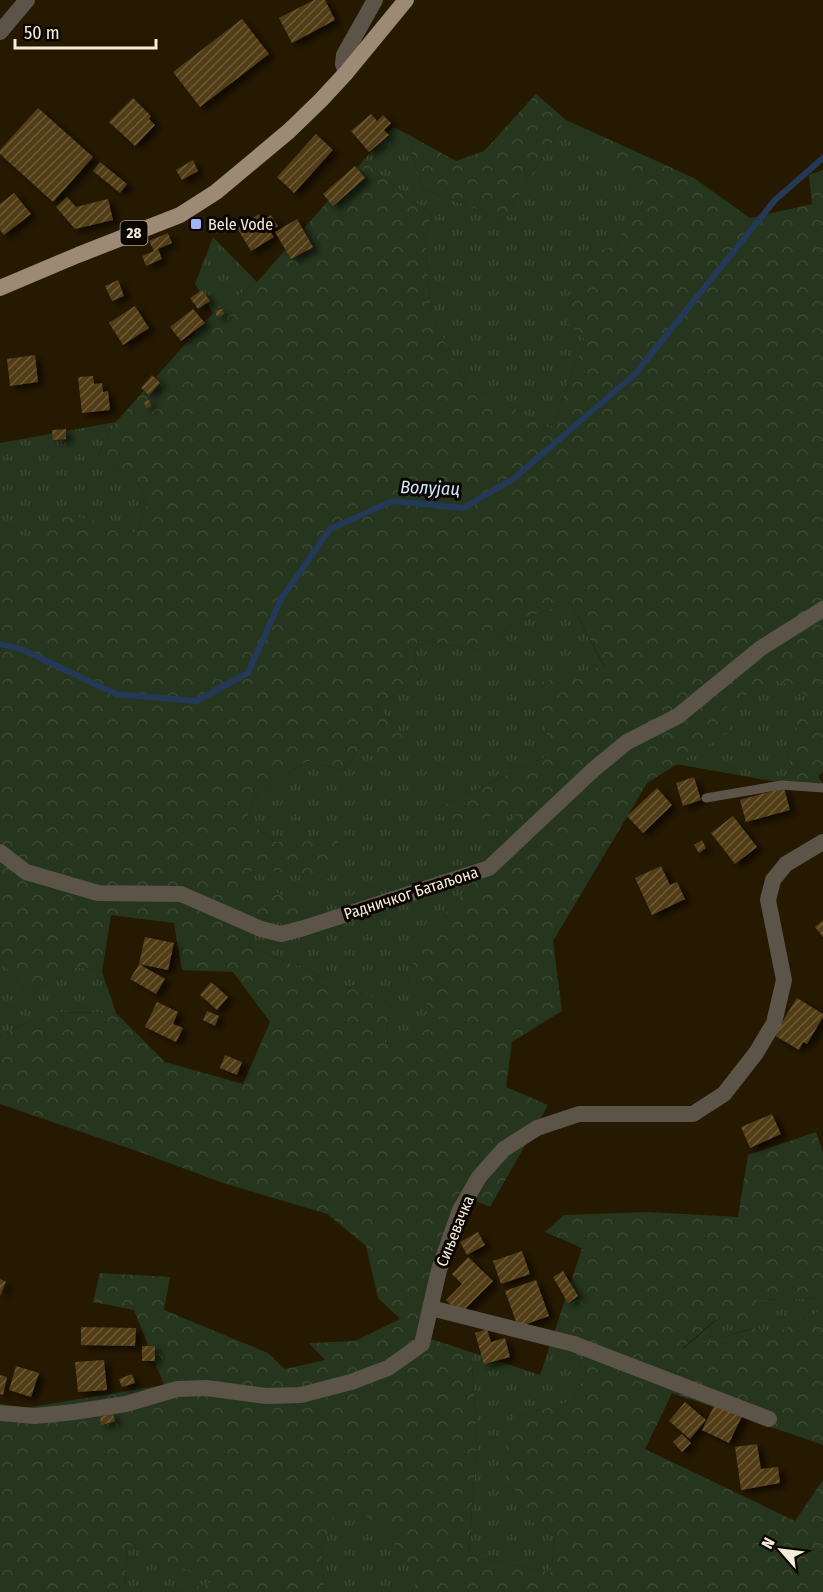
<svg xmlns="http://www.w3.org/2000/svg" width="823" height="1592" viewBox="0 0 823 1592" font-family="'Fira Sans Condensed',sans-serif">
<style>
.grass{fill:url(#grass-tufts)}
.forest{fill:url(#forest-crowns);fill-rule:evenodd}
.lines{fill:none;stroke-linecap:round;stroke-linejoin:round}
.stream{stroke:#243958;stroke-width:6}
.building{fill:url(#building-hatch);filter:url(#shadow)}
.service{stroke:#5c5349;stroke-width:9}
.minor{stroke:#5c5349;stroke-width:16}
.primary{stroke:#9c8a75;stroke-width:16}
.poi-dot{fill:#a0b3fd;stroke:#0b0601;stroke-width:2}
.labels{text-anchor:middle;dominant-baseline:central;stroke-width:6;stroke-linejoin:round;paint-order:stroke}
.shield{fill:#0b0601;stroke:#afa79a;stroke-width:1.5}
.shield-label{font-size:15px;font-weight:bold;fill:#f5ecdc}
.poi-label{font-size:16px;fill:#f5ecdc;stroke:#0b0601;text-anchor:start}
.street-label{font-size:16px;fill:#f5ecdc;stroke:#0b0601}
.water-label{font-size:18px;font-style:italic;fill:#d3e4fb;stroke:#0b0601}
</style>
<defs>
<pattern id="grass-tufts" width="24" height="20" patternUnits="userSpaceOnUse" patternTransform="scale(1.5)"><rect width="24" height="20" fill="#26351e"/><path d="M3 7l-1-3M5 7V3M7 7l1-3M15 17l-1-3M17 17v-4M19 17l1-3" fill="none" stroke="#3b4933"/></pattern>
<pattern id="forest-crowns" width="20" height="18" patternUnits="userSpaceOnUse" patternTransform="scale(1.5)"><rect width="20" height="18" fill="#26351e"/><path d="M2 6a3 3 0 1 1 6 0M12 15a3 3 0 1 1 6 0" fill="none" stroke="#3b4933"/></pattern>
<pattern id="building-hatch" width="6" height="6" patternUnits="userSpaceOnUse" patternTransform="scale(1.5)"><rect width="6" height="6" fill="#523e17"/><path d="M-1 1l2-2M0 6l6-6M5 7l2-2" fill="none" stroke="#6c5a38"/></pattern>
<filter id="shadow"><feDropShadow dx="6" dy="4" stdDeviation="3" flood-color="#0009"/></filter>
</defs>
<rect width="100%" height="100%" fill="#261901"/>
<!-- grass -->
<g class="grass">
<polygon points="566,120 654,201 633,210 616,246 585,340 551,429 466,383 431,314 425,238 432,215 363,161 393,127 407,134 422,189 482,211 501,223"/>
<polygon points="213,237 257,282 213,313 195,284"/>
<polygon points="116,422 98,455 138,481 147,505 137,533 69,515 16,545 0,544 0,443"/>
<polygon points="570,602 604,667 551,754 438,808 524,802 463,893 418,947 408,981 443,1022 384,1044 391,1005 248,946 259,918 314,931 245,882 253,868 328,878 337,842 275,842 246,820 257,794 307,761 344,770 362,745 399,729 376,706 422,677 414,658 418,640 480,650 518,621"/>
<polygon points="778,679 823,705 823,732 814,731 800,732 786,753 793,771 777,782 676,764 729,732 726,705"/>
<polygon points="0,959 28,994 77,967 102,972 116,1013 47,1012 0,1036"/>
<polygon points="823,1298 823,1310 777,1333 753,1328 682,1350 716,1320 757,1300"/>
<polygon points="558,1321 586,1374 572,1401 515,1417 529,1519 555,1536 551,1572 469,1556 477,1435 471,1352 540,1375"/>
<polygon points="341,1499 397,1536 421,1571 412,1592 325,1592 321,1551"/>
<polygon points="127,1544 216,1582 177,1592 125,1592"/>
</g>
<!-- forest -->
<g class="forest">
<path d="M536,94L566,120L694,178L750,218L812,204L809,175L823,170V705L778,680L727,705L729,732L647,783L553,941L562,1011L512,1042L506,1087L548,1105L490,1207L459,1194L416,1334L471,1352L477,1435L469,1556L551,1572L555,1536L529,1519L505,1468L515,1417L572,1401L586,1374L558,1321L582,1248L545,1232L564,1215L648,1212L738,1217L748,1155L816,1132L823,1152V1298L757,1300L753,1328L777,1333L823,1310V1445L672,1393L645,1449L795,1521L823,1480V1592H412L421,1571L390,1560L397,1536L341,1500L321,1551L325,1592H177L215,1582L127,1544L125,1592H0V1404L25,1408L164,1385L134,1310L93,1302L100,1273L170,1277L164,1310L268,1353L285,1369L325,1360L309,1343L355,1341L400,1319L378,1298L366,1246L327,1214L223,1183L134,1150L0,1104V1036L47,1012L116,1013L165,1062L243,1084L270,1022L233,972L182,970L174,923L111,915L102,972L77,967L28,994L0,959V544H16L69,514L137,533L147,505L138,481L98,455L116,422L213,313L257,282L363,161L432,215L425,238L431,314L466,383L551,429L585,340L567,323L575,256L616,246L633,209L653,201L566,120L501,223L482,211L422,189L407,134L456,161L484,151ZM570,602L604,666L536,684L551,754L438,808L461,829L523,803L463,893L418,946L408,981L442,1022L384,1044L391,1005L248,946L259,918L314,931L318,907L246,882L253,868L328,879L338,841L275,842L246,820L257,794L307,761L344,770L362,745L380,754L406,748L399,729L376,706L422,677L414,658L418,640L480,650L518,621ZM715,1320L752,1329L683,1349V1348Z"/>
<polygon points="808,716 814,731 823,732 823,772 818,776 823,784 777,782 793,771 786,753 799,732 790,720"/>
</g>
<g class="lines">
<!-- stream -->
<polyline class="stream" points="0,644 21,649 116,694 196,701 248,673 281,599 330,529 393,501 463,508 513,479 635,374 775,200 823,158"/>
</g>
<!-- building -->
<g class="building">
<polygon points="314,0 325,0 335,20 292,43 279,18"/>
<polygon points="242,19 269,54 200,107 173,72"/>
<polygon points="133,98 151,116 149,119 155,125 135,146 109,122"/>
<polygon points="38,108 93,157 53,202 0,154 0,150"/>
<polygon points="371,114 377,121 383,115 391,123 384,130 389,135 369,152 351,131"/>
<polygon points="316,134 333,150 294,193 277,177"/>
<polygon points="193,160 198,171 182,180 176,170"/>
<polygon points="100,162 127,184 120,193 93,171"/>
<polygon points="355,166 365,178 333,206 323,194"/>
<polygon points="14,193 31,214 4,235 0,230 0,204"/>
<polygon points="67,197 76,207 108,199 113,220 75,229 56,207"/>
<polygon points="259,214 264,220 271,215 278,226 270,231 274,237 251,251 237,228"/>
<polygon points="297,219 313,247 291,259 275,232"/>
<polygon points="168,233 172,243 158,249 162,259 146,266 142,256 154,251 149,241"/>
<polygon points="118,280 124,296 112,301 105,286"/>
<polygon points="202,290 210,301 198,309 190,298"/>
<polygon points="135,306 149,328 123,345 109,323"/>
<polygon points="193,309 205,323 181,341 170,327"/>
<polygon points="222,309 224,314 217,317 215,311"/>
<polygon points="35,355 38,382 10,386 7,359"/>
<polygon points="152,375 160,383 149,395 141,388"/>
<polygon points="93,376 94,384 102,383 103,392 108,391 110,410 82,413 78,377"/>
<polygon points="149,400 151,406 146,408 144,402"/>
<polygon points="66,429 66,439 53,440 52,430"/>
<polygon points="694,777 701,800 683,806 676,783"/>
<polygon points="657,788 672,805 643,833 627,816"/>
<polygon points="784,788 790,810 746,822 740,800"/>
<polygon points="733,816 757,847 735,864 711,833"/>
<polygon points="702,840 706,848 699,853 694,845"/>
<polygon points="661,866 670,885 677,882 685,899 652,915 635,878"/>
<polygon points="823,920 823,937 815,927"/>
<polygon points="145,937 174,943 168,970 139,964"/>
<polygon points="139,964 165,979 156,994 130,979"/>
<polygon points="211,982 228,997 217,1010 200,995"/>
<polygon points="797,998 823,1014 823,1017 807,1044 803,1042 799,1050 774,1035"/>
<polygon points="157,1002 178,1012 173,1024 183,1028 176,1042 145,1027"/>
<polygon points="207,1011 219,1016 215,1026 203,1020"/>
<polygon points="225,1055 242,1062 237,1075 220,1068"/>
<polygon points="772,1114 781,1134 750,1148 741,1127"/>
<polygon points="478,1232 485,1245 467,1255 460,1242"/>
<polygon points="522,1251 530,1274 501,1284 493,1261"/>
<polygon points="468,1257 493,1281 460,1314 446,1300 462,1284 452,1274"/>
<polygon points="563,1271 578,1296 568,1303 553,1277"/>
<polygon points="0,1279 6,1282 0,1296"/>
<polygon points="536,1280 549,1316 518,1327 505,1291"/>
<polygon points="81,1327 136,1328 135,1346 81,1345"/>
<polygon points="487,1329 491,1342 505,1338 510,1357 484,1364 475,1333"/>
<rect x="142" y="1346" width="13" height="15"/>
<polygon points="104,1360 107,1390 78,1392 75,1362"/>
<polygon points="16,1366 39,1373 31,1397 9,1390"/>
<polygon points="132,1374 135,1383 122,1387 119,1379"/>
<polygon points="0,1375 7,1377 3,1395 0,1394"/>
<polygon points="685,1402 706,1420 690,1439 669,1421"/>
<polygon points="716,1402 743,1414 729,1443 702,1430"/>
<polygon points="113,1413 115,1421 101,1425 100,1417"/>
<polygon points="682,1434 691,1443 682,1452 673,1442"/>
<polygon points="757,1444 761,1469 778,1467 780,1483 741,1490 735,1447"/>
</g>
<g class="lines">
<!-- service -->
<polyline class="service" points="706,798 782,785 823,788"/>
<!-- minor -->
<g class="minor">
<polyline points="0,32 27,0"/>
<polyline points="346,73 343,64 344,55 375,0"/>
<polyline points="0,852 26,872 98,893 181,894 261,929 281,934 304,928 489,868 593,770 627,742 678,716 761,648 823,609"/>
<polyline points="431,1308 574,1344 769,1419"/>
<polyline points="0,1413 35,1416 74,1412 126,1404 177,1389 206,1388 266,1396 301,1395 351,1382 388,1368 422,1344 439,1270 460,1210 479,1177 504,1149 537,1128 579,1114 693,1114 724,1094 756,1053 774,1023 784,980 768,900 773,880 786,864 823,842"/>
</g>
<!-- primary -->
<polyline class="primary" points="0,288 78,255 180,215 216,192 289,131 321,100 346,73 406,0"/>
</g>
<!-- markers -->
<rect class="poi-dot" x="190" y="218" width="12" height="12" rx="3"/>
<g class="labels">
<!-- shield labels -->
<rect class="shield" x="120.5" y="221" width="27" height="24" rx="4.5"/>
<g class="shield-label">
<text x="134" y="233">28</text>
</g>
<!-- poi labels -->
<g class="poi-label">
<text x="208" y="224">Bele Vode</text>
</g>
<!-- street labels -->
<g class="street-label">
<text transform="translate(411 893) rotate(-18)">Радничког Батаљона</text>
<text transform="translate(455 1231) rotate(-68)">Сињевачка</text>
</g>
<!-- water labels -->
<g class="water-label">
<text transform="translate(430 488) rotate(2)">Волујац</text>
</g>
</g>
<!-- north arrow -->
<g transform="translate(781 1550) rotate(298)" stroke="#0b0601" stroke-width="4.5" paint-order="stroke">
<path d="M0-4.5L10 22L0 15L-10 22Z" fill="#f5ecdc"/>
<text y="-9" font-size="16" font-weight="bold" text-anchor="middle" fill="#f5ecdc">N</text>
</g>
<!-- scale -->
<path d="M15 39v9h141v-9" fill="none" stroke="#f5ecdc" stroke-width="3"/>
<text x="24" y="39" font-size="18" fill="#f5ecdc" stroke="#0b0601" stroke-width="4.5" paint-order="stroke">50 m</text>
</svg>
